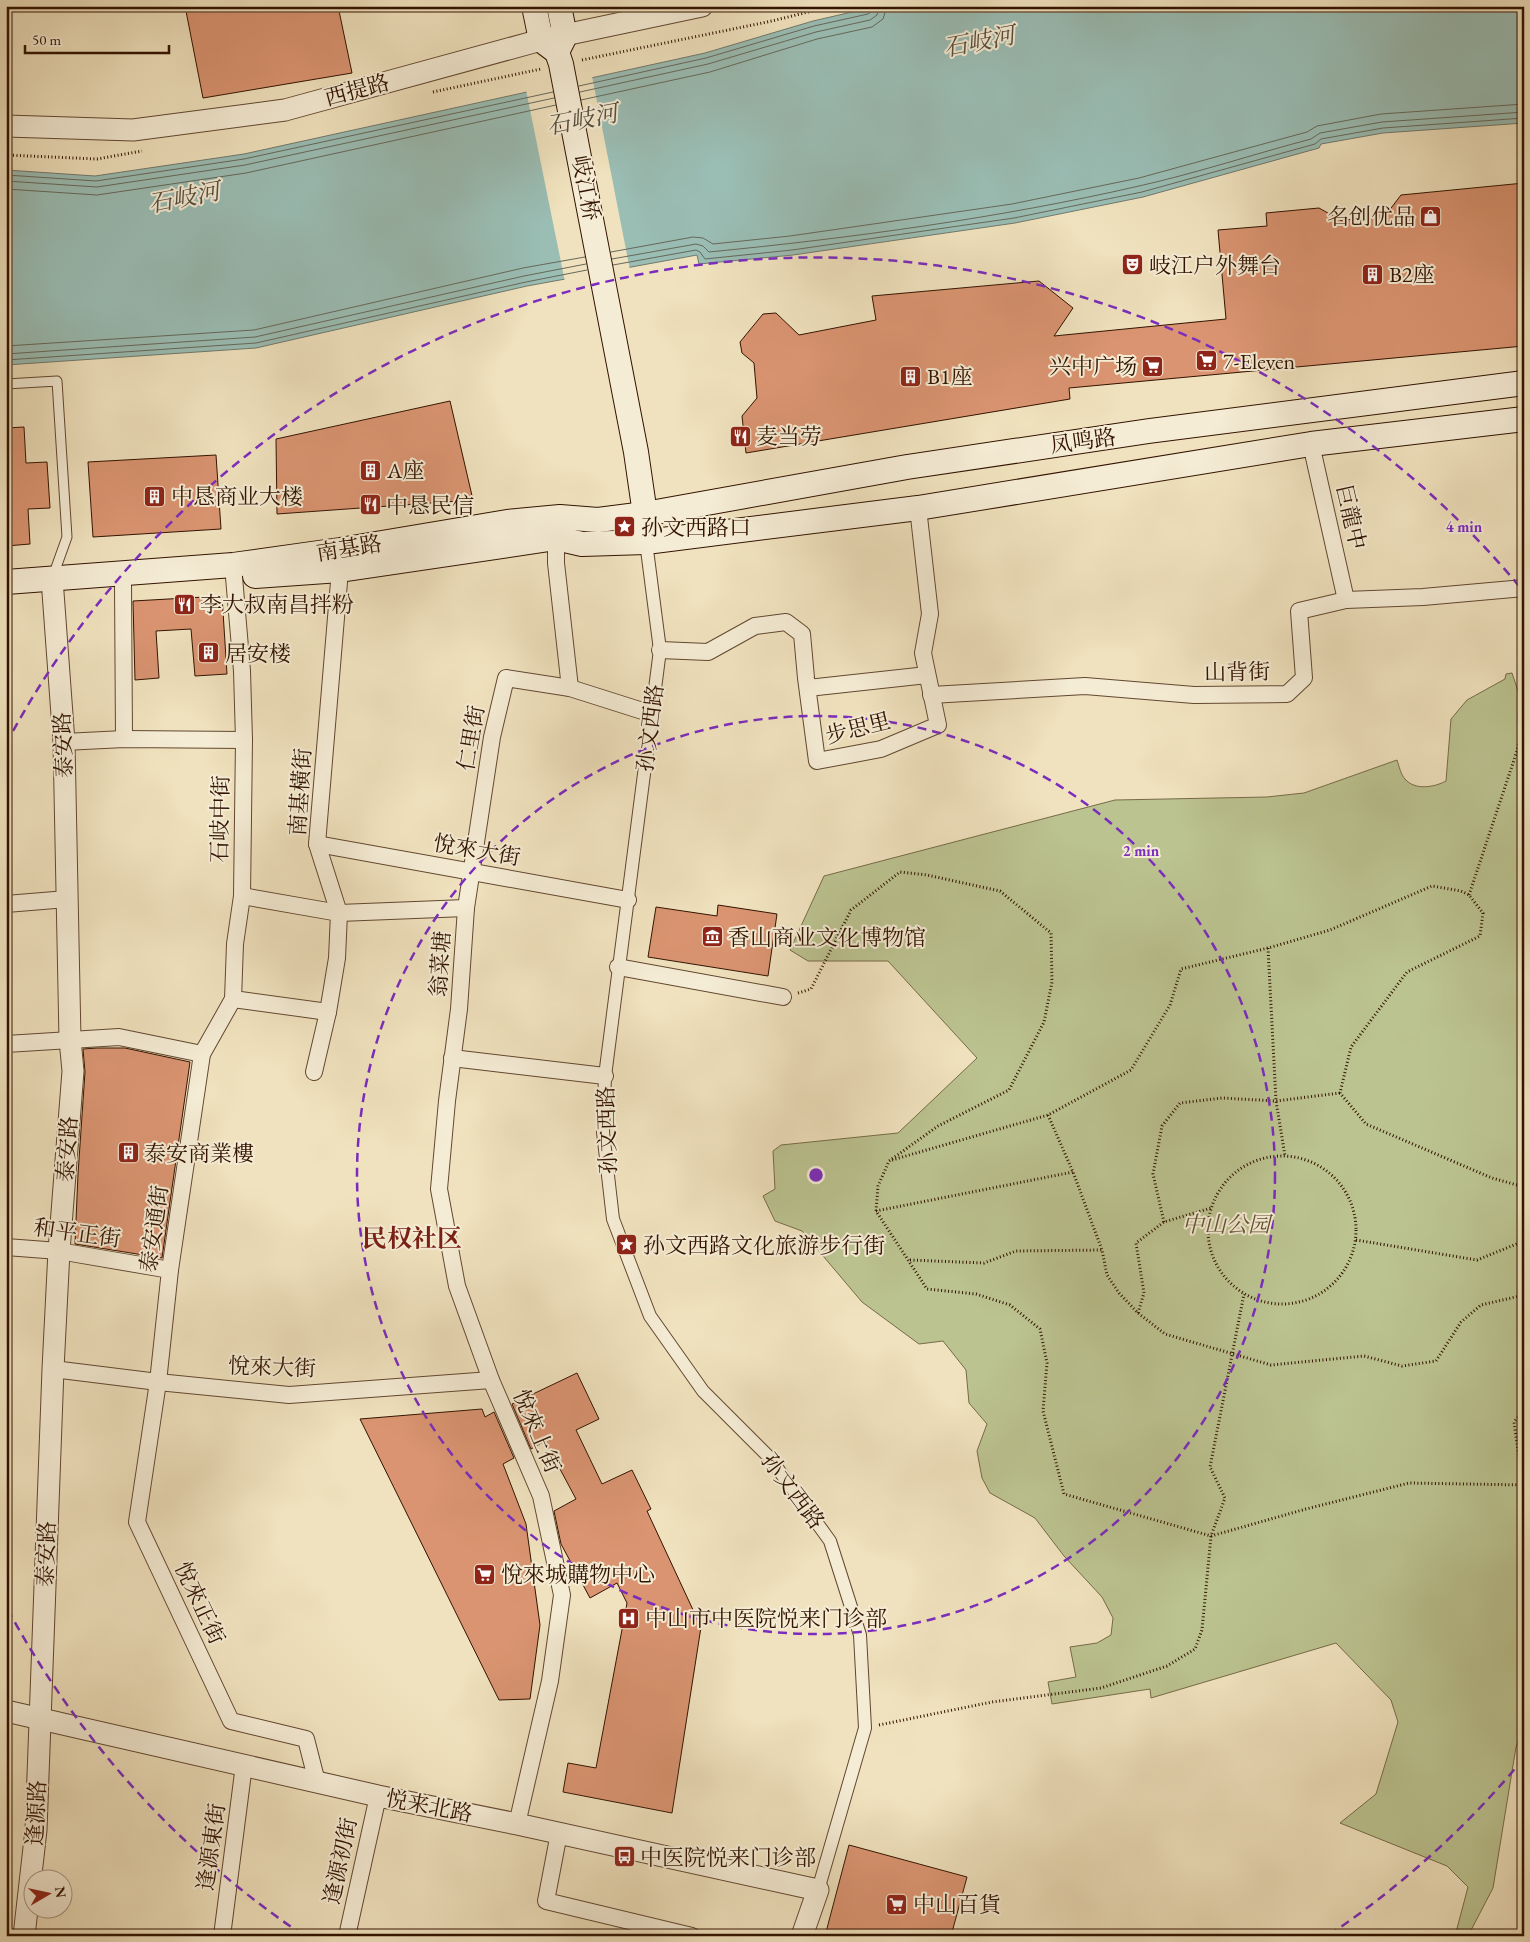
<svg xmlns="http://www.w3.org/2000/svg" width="1530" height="1942" viewBox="0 0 1530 1942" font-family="'EB Garamond','Noto Serif SC',serif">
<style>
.green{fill:#bbc390;stroke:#766b48}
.water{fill:#9abdb4;stroke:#70796c}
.pier{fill:#f0e2be}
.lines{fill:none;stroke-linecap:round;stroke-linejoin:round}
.shore{stroke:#66685a;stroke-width:1}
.building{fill:#da9471;stroke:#321300}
.service-casing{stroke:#624730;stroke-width:11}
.pedestrian-casing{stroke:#624730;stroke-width:14}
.minor-casing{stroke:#624730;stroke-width:18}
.tertiary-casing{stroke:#624730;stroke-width:23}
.secondary-casing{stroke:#321300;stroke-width:26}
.path{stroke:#321300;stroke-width:3;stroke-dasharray:1 2.5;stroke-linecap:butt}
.service{stroke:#f5ecd5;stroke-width:9}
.pedestrian{stroke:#f5ecd5;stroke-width:12}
.minor{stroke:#f5ecd5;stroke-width:16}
.tertiary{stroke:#f5ecd5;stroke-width:21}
.secondary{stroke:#f5ecd5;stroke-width:24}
.ring{fill:none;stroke:#7b2cbf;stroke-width:2.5;stroke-dasharray:9 6}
.labels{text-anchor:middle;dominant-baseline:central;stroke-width:4;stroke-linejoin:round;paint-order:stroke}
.street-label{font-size:22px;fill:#321300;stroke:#f5ecd5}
.poi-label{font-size:22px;fill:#321300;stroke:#f5ecd5;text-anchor:start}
.park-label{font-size:22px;font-style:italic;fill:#625132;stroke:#f5ecd5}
.water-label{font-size:24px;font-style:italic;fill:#564e3f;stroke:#f5ecd5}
.quarter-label{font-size:25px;font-weight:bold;fill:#7a1f14;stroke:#f5ecd5}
.centre{fill:#7b2cbf;stroke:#f5ecd5;stroke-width:2.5}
.ring-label{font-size:15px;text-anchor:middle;font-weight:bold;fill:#7b2cbf;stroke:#f5ecd5;stroke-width:4;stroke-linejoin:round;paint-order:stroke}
</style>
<rect width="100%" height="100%" fill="#f0e2be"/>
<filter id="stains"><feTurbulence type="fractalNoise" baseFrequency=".004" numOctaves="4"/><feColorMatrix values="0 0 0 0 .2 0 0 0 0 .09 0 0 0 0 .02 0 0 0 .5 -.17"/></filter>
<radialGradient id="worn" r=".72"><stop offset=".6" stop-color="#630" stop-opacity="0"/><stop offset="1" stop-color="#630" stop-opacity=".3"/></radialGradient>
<!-- green -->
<path class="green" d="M1512,673L1519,694L1518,722L1524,723V1730L1516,1747L1493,1888L1468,1936H1455L1468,1887L1447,1866L1340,1823L1376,1794L1398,1722L1391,1700L1336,1643L1151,1698L1150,1689L1052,1704L1048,1682L1076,1677L1070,1647L1097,1643L1111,1635L1113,1618L1102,1597L1064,1556L1035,1518L990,1493L982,1478L977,1451L987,1424L969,1403L966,1370L943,1341L919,1344L862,1302L802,1231L775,1221L763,1196L775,1189L773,1151L781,1145L898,1133L977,1058L888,961H808L790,950L824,876L1115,800L1267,797L1304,793L1397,760C1399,766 1401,775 1405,779C1415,791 1435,787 1446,781L1451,719L1467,700L1505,679L1506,674Z"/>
<!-- water -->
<polygon class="water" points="878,6 1524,6 1524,123 1383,133 1321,144 1319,148 1143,197 1015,223 793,255 699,264 697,255 527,286 256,348 6,365 6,170 95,176 244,154 705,53 813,21"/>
<!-- pier -->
<polygon class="pier" points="592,76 630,270 565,282 526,90"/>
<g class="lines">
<!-- shore -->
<g class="shore">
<polyline points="579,86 706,58 814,26 868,14 872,11 873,6"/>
<polyline points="580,92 708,64 816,32 870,20 877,15 879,6"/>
<polyline points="581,100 710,72 817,39 872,27 883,19 887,6"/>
<polyline points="6,175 96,181 244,159 553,92"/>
<polyline points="6,181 97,187 245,165 554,98"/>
<polyline points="6,189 97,195 246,173 556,105"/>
<polyline points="611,252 693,237 703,238 713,244 790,236 1012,204 1139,178 1307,132 1317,126 1381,114 1524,104"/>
<path d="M612,259L696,244L703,246L709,252C852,238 1000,218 1139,186C1197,173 1254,154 1311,139L1320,133L1382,122L1524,112"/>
<polyline points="613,265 696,250 700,252 705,259 792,250 1014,218 1142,192 1315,144 1321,139 1383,128 1524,118"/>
<polyline points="6,346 254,330 523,268 585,257"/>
<polyline points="6,354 255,337 524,276 586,264"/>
<polyline points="6,360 256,343 526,282 587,270"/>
</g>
</g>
<!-- building -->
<g class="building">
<polygon points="185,6 338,6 352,73 203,98"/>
<polygon points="1524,183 1524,346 1069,388 1070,399 746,453 742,416 757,398 754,363 742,353 740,342 763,314 776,313 799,335 876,320 872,296 1039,281 1073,308 1054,336 1226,319 1218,230 1267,226 1266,213 1319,208 1342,221 1388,212 1401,195"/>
<polygon points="450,401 473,500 277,514 276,439"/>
<polygon points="24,427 26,463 47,462 50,508 28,509 30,544 6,546 6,428"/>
<polygon points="216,455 221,529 93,537 88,462"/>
<polygon points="222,596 227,674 195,676 191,629 156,631 159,678 135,680 133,601"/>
<polygon points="718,905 777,914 768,976 648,957 656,907 717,916"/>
<polygon points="97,1048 125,1048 190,1062 162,1258 75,1244 78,1174 85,1072 83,1049"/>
<polygon points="577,1373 599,1419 576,1430 602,1484 632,1470 651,1509 647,1511 701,1627 672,1813 563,1792 568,1763 596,1768 627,1603 617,1583 590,1598 561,1544 554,1511 576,1499 545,1441 531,1449 512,1404"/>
<polygon points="482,1409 485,1417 494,1412 514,1458 503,1464 526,1524 540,1625 530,1699 499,1700 360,1419"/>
<polygon points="849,1845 967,1877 951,1936 825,1936"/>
</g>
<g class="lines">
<defs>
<polyline id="service" points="6,384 57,381 67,537 53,576"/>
<polyline id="pedestrian" points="646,542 660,650 605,1076 603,1132 613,1219 650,1316 703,1391 770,1458 830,1541 860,1635 865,1728 818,1890"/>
<g id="minor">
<polyline points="1311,444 1346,600"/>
<polyline points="556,538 556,563 570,688"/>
<polyline points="234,577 242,671 244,740 242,896 235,944 233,999 202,1054 170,1270 158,1382 137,1522 231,1721 306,1739 317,1782"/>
<polyline points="123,584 124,739"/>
<polyline points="660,650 708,652 755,626 786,622 802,634 806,678 817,761 881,749 938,725 923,653 930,614 918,508"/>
<polyline points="808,688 927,675"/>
<polyline points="931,695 1085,686 1194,695 1287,694 1304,678 1299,611 1346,600 1423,597 1524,588"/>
<polyline points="64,742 124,739 244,740"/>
<polyline points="317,844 628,900"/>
<polyline points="242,896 339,913 466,908"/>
<polyline points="6,904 67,899"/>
<polyline points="618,967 783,997"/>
<polyline points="233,999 328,1012"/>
<polyline points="6,1044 119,1037 202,1054"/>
<polyline points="452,1058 605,1076"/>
<polyline points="314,1072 328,1012 337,958 339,913 317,844 340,570"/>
<polyline points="6,1247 59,1251 170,1270"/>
<polyline points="53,1369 158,1382 289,1395 491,1380"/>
<polyline points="517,1824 550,1681 562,1595 541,1496 491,1380 457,1286 439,1189 447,1101 459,1009 466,908 492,737 506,678 570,688 652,714"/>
<polyline points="559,1833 546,1901 692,1936"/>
<polyline points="222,1936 244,1765"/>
<polyline points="347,1936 378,1796"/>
</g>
<g id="tertiary">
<polyline points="6,126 133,130 285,110 541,40 702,6"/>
<polyline points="6,1711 378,1796 517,1824 818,1890 802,1936"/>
<polyline points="24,1936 36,1830 53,1369 59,1251 73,1071 70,1040 64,742 52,579"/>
</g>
<g id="secondary">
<polyline points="534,6 541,40 557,52"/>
<polyline points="557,52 561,64 636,452 645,514 645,529"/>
<polyline points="557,52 565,36 559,6"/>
<polyline points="255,576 340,570 556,538 582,544 646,542 918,508 1311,444 1524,419"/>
<polyline points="6,582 233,565 340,550 507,522 560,517 598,520 645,514 907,467 1149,431 1524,383"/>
</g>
</defs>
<!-- service casing -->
<use href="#service" class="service-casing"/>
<!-- pedestrian casing -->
<use href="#pedestrian" class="pedestrian-casing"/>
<!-- minor casing -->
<use href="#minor" class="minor-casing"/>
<!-- tertiary casing -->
<use href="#tertiary" class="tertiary-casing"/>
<!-- secondary casing -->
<use href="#secondary" class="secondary-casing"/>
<!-- path -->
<g class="path">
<polyline points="582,60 772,21 832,6"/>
<polyline points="433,92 541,69"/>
<polyline points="6,155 97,159 142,151"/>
<polyline points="1469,895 1517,751 1524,719"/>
<polyline points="1268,948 1276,1101 1285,1156"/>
<polyline points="798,993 811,989 851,910 900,872 927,875 1000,891 1051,933 1052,982 1044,1022 1009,1090 938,1126 889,1161 878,1186 876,1211 927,1289 976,1294 1010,1305 1040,1329 1047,1363 1043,1411 1064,1494 1211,1536 1306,1509 1409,1483 1524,1485"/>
<polyline points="1048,1115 1073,1172 1102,1250 1107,1275 1119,1293 1138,1313 1165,1334 1271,1365 1364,1356 1402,1366 1436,1361 1461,1322 1481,1305 1524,1295"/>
<circle cx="1282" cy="1230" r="74"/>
<polyline points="892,1160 1048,1115 1131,1070 1170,1005 1181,969 1268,948 1330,930 1432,886 1461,891 1469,895 1483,913 1480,936 1407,972 1351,1047 1340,1093 1366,1124 1492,1178 1524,1187"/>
<polyline points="876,1211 1073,1172"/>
<polyline points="1164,1222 1153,1174 1162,1126 1180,1103 1222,1098 1276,1101 1340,1093"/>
<polyline points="1356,1240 1477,1260 1524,1241"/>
<polyline points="910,1260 984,1263 1016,1251 1102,1250"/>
<polyline points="1138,1313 1144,1293 1136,1243 1164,1222 1211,1208"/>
<polyline points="1523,1486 1514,1422 1524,1410"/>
<polyline points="879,1725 992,1702 1101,1688 1167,1666 1195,1649 1202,1630 1211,1536 1225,1498 1210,1467 1244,1294"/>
</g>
<!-- service -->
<use href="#service" class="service"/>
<!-- pedestrian -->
<use href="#pedestrian" class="pedestrian"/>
<!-- minor -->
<use href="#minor" class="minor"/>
<!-- tertiary -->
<use href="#tertiary" class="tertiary"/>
<!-- secondary -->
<use href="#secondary" class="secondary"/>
</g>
<!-- distance rings -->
<g class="ring">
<circle cx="816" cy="1175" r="459"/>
<path d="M1524 1758A917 917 0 0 1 1329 1935M303 1935A917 917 0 0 1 6 1606M6 744A917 917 0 0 1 1524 592"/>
</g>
<!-- icons -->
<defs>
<symbol id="shop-square" viewBox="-11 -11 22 22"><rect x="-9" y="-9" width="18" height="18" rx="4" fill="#8f2418" stroke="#f5ecd5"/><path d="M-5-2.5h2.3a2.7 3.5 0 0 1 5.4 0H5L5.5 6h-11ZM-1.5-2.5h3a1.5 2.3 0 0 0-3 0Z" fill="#fff"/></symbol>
<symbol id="theatre-square" viewBox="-11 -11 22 22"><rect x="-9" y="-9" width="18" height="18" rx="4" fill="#8f2418" stroke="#f5ecd5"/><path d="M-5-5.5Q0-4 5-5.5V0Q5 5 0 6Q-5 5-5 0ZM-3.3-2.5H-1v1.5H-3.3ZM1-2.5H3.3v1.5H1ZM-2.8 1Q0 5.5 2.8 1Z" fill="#fff"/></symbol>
<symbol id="building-square" viewBox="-11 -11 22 22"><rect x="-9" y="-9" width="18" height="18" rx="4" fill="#8f2418" stroke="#f5ecd5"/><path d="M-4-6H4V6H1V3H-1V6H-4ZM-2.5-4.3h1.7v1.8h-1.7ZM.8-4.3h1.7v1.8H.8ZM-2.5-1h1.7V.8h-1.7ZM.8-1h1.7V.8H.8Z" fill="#fff"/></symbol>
<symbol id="supermarket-square" viewBox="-11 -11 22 22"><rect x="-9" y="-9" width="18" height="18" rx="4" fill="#8f2418" stroke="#f5ecd5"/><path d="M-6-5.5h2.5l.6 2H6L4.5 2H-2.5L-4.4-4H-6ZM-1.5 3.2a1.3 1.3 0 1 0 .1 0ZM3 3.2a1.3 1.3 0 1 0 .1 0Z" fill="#fff"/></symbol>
<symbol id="restaurant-square" viewBox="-11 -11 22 22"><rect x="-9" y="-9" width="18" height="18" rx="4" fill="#8f2418" stroke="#f5ecd5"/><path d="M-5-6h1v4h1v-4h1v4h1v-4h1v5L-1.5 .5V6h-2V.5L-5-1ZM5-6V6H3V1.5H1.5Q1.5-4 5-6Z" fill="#fff"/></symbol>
<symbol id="sight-square" viewBox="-11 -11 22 22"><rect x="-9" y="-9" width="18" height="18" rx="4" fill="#8f2418" stroke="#f5ecd5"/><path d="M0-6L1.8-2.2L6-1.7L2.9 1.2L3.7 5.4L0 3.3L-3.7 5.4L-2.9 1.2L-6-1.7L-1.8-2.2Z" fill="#fff"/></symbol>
<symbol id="museum-square" viewBox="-11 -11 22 22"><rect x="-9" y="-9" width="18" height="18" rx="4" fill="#8f2418" stroke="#f5ecd5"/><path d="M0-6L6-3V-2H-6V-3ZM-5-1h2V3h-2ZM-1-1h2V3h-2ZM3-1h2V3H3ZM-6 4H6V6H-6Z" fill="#fff"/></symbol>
<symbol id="hospital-square" viewBox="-11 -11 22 22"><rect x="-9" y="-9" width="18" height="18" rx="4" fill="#8f2418" stroke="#f5ecd5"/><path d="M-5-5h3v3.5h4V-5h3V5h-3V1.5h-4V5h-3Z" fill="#fff"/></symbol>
<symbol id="bus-square" viewBox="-11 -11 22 22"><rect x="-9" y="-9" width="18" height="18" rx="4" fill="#8f2418" stroke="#f5ecd5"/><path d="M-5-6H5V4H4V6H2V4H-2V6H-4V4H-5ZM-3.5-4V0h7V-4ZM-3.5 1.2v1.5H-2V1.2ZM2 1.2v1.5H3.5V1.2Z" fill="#fff"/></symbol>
</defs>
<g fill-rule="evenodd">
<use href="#shop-square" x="1418" y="204" width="25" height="25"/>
<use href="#theatre-square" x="1120" y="252" width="25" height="25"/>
<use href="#building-square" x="1360" y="262" width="25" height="25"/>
<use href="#supermarket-square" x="1194" y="348" width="25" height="25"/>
<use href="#supermarket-square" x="1140" y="354" width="25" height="25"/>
<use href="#building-square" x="898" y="364" width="25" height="25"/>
<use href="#restaurant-square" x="728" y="424" width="25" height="25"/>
<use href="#building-square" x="358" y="458" width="25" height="25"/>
<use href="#building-square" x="142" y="484" width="25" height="25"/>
<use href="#restaurant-square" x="358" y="492" width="25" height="25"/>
<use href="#sight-square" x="612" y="514" width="25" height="25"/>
<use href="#restaurant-square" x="172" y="592" width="25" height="25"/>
<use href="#building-square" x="196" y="640" width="25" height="25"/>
<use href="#museum-square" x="700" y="924" width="25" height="25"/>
<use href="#building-square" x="116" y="1140" width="25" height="25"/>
<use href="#sight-square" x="614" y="1232" width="25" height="25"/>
<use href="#supermarket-square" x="472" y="1562" width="25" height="25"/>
<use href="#hospital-square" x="616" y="1606" width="25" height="25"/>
<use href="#bus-square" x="612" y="1844" width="25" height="25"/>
<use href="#supermarket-square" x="884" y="1892" width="25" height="25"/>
</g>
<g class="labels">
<!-- street labels -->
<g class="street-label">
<text transform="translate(357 90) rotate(-15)">西提路</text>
<text transform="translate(586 188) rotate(79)">岐江桥</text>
<text transform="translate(1083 441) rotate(-8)">凤鸣路</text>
<text transform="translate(1351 517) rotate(77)">巨龍中</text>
<text transform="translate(349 548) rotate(-9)">南基路</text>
<text transform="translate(1237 672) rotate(-1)">山背街</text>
<text transform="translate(650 728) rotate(-83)">孙文西路</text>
<text transform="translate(858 728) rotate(-14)">步思里</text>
<text transform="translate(471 738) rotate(-80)">仁里街</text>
<text transform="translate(63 745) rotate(-92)">泰安路</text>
<text transform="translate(300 792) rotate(-86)">南基橫街</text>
<text transform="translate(220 819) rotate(-89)">石岐中街</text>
<text transform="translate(477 850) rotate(10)">悅來大街</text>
<text transform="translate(440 964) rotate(-86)">翁菜塘</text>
<text transform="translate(607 1130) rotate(-92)">孙文西路</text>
<text transform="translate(67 1149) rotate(-86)">泰安路</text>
<text transform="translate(154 1229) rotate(-82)">泰安通街</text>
<text transform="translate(77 1233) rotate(8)">和平正街</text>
<text transform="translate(272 1367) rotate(2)">悅來大街</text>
<text transform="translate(537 1431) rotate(67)">悅來上街</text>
<text transform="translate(793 1491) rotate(53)">孙文西路</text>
<text transform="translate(46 1554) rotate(-88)">泰安路</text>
<text transform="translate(200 1603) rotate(65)">悅來正街</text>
<text transform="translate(429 1806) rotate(11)">悦来北路</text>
<text transform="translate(36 1813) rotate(-87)">逢源路</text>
<text transform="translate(211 1847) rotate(-82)">逢源東街</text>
<text transform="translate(340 1861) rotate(-78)">逢源初街</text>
</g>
<!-- poi labels -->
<g class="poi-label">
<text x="1415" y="216" text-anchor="end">名创优品</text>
<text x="1149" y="265">岐江户外舞台</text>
<text x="1389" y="274">B2座</text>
<text x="1223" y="361">7-Eleven</text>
<text x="1137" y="366" text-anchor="end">兴中广场</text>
<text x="927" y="376">B1座</text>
<text x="756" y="436">麦当劳</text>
<text x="387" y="470">A座</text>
<text x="171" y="496">中恳商业大楼</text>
<text x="386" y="505">中恳民信</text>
<text x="641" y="527">孙文西路口</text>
<text x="200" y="604">李大叔南昌拌粉</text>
<text x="225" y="653">居安楼</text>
<text x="728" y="937">香山商业文化博物馆</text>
<text x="144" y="1153">泰安商業樓</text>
<text x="643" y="1245">孙文西路文化旅游步行街</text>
<text x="501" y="1574">悅來城購物中心</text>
<text x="645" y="1618">中山市中医院悦来门诊部</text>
<text x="640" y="1857">中医院悦来门诊部</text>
<text x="913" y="1904">中山百貨</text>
</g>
<!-- park labels -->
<g class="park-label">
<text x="1226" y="1224">中山公园</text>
</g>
<!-- water labels -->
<g class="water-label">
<text transform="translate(979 41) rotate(-11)">石岐河</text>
<text transform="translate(582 119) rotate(-11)">石岐河</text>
<text transform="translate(184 197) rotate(-11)">石岐河</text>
</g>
<!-- quarter labels -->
<g class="quarter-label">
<text x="412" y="1238">民权社区</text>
</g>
</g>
<circle cx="816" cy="1175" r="8" class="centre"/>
<g class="ring-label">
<text x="1464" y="532">4 min</text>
<text x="1141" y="856">2 min</text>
</g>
<!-- margin -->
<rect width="1530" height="1942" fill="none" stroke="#f0e2be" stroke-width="25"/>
<rect x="8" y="8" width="1515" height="1927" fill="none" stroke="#321300" stroke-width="2.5"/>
<rect x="12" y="12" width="1505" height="1917" fill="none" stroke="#321300"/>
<!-- north arrow -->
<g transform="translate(48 1894) rotate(81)"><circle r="24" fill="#f5ecd5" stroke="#a79580"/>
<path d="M0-4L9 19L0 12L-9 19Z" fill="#8f2418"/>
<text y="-8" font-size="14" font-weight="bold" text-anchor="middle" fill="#321300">N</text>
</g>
<!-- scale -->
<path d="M25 45v8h144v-8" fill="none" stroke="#321300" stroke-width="2.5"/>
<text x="32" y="45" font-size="15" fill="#321300" stroke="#f5ecd5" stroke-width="4" paint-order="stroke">50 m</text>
<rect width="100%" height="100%" filter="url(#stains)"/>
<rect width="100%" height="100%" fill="url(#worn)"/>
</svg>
